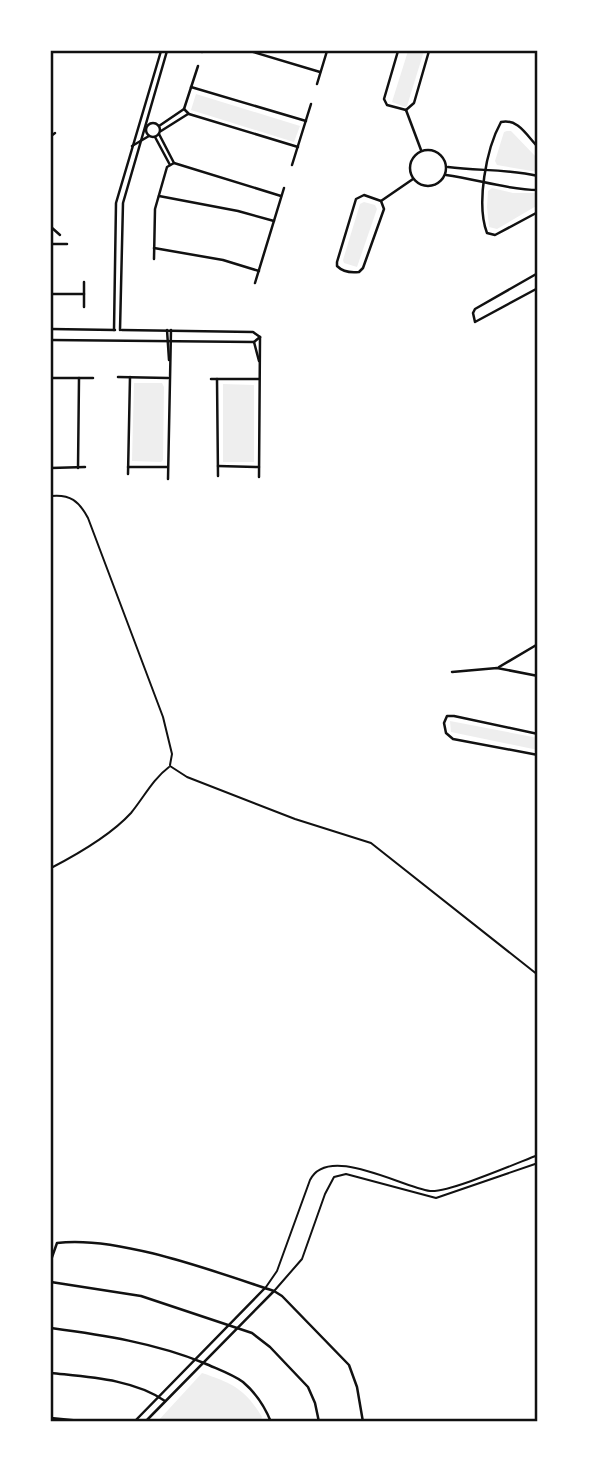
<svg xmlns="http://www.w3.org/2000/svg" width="589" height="1473" viewBox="0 0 589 1473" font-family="Arial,sans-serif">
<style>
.green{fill:#eee}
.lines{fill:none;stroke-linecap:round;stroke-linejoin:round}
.service{stroke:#111;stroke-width:2}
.minor{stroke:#111;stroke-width:2.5}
.neatline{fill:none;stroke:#111;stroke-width:2.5}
</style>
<rect width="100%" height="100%" fill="#fff"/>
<!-- green -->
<g class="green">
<polygon points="408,51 424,51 407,106 405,107 392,102"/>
<polygon points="196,94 300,126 294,142 191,110"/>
<polygon points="507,131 511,131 538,159 538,172 497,165 495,161 504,132"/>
<polygon points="492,188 513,193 538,193 538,205 497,229 489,227 487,207 488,191"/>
<polygon points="364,202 375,205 377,209 357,267 344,263 343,260 360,204"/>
<polygon points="134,383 162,383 164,387 163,460 161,462 132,461"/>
<polygon points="223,384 254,385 254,462 223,462"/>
<polygon points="450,721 538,738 538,750 451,732"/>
<path d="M202,1373C232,1383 245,1389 262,1417L260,1422H157Z"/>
</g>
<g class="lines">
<!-- service -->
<g class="service">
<path d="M51,496C70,494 79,501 88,518L163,717L172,754L170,765"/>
<polyline points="170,766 187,777 295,819 371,843 538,975"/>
<path d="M51,868C78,854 110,836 131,813C144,797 153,779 169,767"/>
<path d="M266,1287L277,1271L310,1180C328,1144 401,1187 430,1191C448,1193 517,1163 538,1155"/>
<polyline points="275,1290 302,1259 325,1194 334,1177 346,1174 436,1198 538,1163"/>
</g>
<!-- minor -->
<g class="minor">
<polyline points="250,51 320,72"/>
<polyline points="398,51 384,99 387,105 406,110"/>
<polyline points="202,52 202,51"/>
<polyline points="317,84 327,51"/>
<polyline points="191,87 306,121"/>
<polyline points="184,109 189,114 298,147"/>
<polyline points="406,110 414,103 429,51"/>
<polyline points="406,110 421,150"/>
<circle cx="153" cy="130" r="7"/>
<polyline points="159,126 184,109 198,66"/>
<polyline points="161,131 188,114"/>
<polyline points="159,134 174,163 281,196"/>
<polyline points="51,136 55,133"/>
<polyline points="155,137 170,165"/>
<polyline points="132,146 149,136"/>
<path d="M538,147C527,136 518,118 501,122C486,149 476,204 487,233L495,235L538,212"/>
<circle cx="428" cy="168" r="18"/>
<polyline points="292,165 311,104"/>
<path d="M448,167C478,171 509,169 538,176"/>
<path d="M446,175C477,179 507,190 538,190"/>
<path d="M364,195L381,201L384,209L363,268L359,272C351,273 343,272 337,266V262L356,199Z"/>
<polyline points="159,196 238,211 274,221"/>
<polyline points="381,201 413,179"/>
<polyline points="51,227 60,235"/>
<polyline points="51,244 67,244"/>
<polyline points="154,248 223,260 259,271"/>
<polyline points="154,259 155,209 167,167 174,163"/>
<polyline points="538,273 475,309 473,313 475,322 538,288"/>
<polyline points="255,283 284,188"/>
<polyline points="51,294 84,294"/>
<polyline points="84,307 84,282"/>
<polyline points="51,329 115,330"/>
<polyline points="114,330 116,203 161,51"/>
<polyline points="120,330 123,203 167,51"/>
<polyline points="122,330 253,332 260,337"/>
<polyline points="167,330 169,360"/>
<polyline points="51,340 254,342 260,337"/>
<polyline points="254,342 259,361"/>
<polyline points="118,377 168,378"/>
<polyline points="51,378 93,378"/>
<polyline points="211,379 259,379"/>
<polyline points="217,379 218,476"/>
<polyline points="218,466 259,467"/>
<polyline points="128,467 167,467"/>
<polyline points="51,468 85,467"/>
<polyline points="78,468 79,378"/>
<polyline points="128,474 130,377"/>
<polyline points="259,477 260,337"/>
<polyline points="168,479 171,330"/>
<polyline points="499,667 538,644"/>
<polyline points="452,672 497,668 538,676"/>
<polyline points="538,734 454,716 447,716 444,723 446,733 453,739 538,755"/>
<path d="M51,1260L57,1243C117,1235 216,1272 274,1291L282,1296L349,1365L357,1387L363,1422"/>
<polyline points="51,1282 141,1296 252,1333 270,1347 308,1387 315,1403 319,1422"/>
<path d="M51,1328C103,1335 155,1343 204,1363C217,1369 232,1374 243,1382C256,1393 265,1407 271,1422"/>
<path d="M51,1373C88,1377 133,1379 165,1401"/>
<polyline points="51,1418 91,1422"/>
<polyline points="134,1422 265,1288"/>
<polyline points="145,1422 274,1291"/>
</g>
</g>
<!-- border -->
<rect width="589" height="1473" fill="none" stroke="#ffffff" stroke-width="105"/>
<rect x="52" y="52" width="484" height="1368" class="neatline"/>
</svg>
